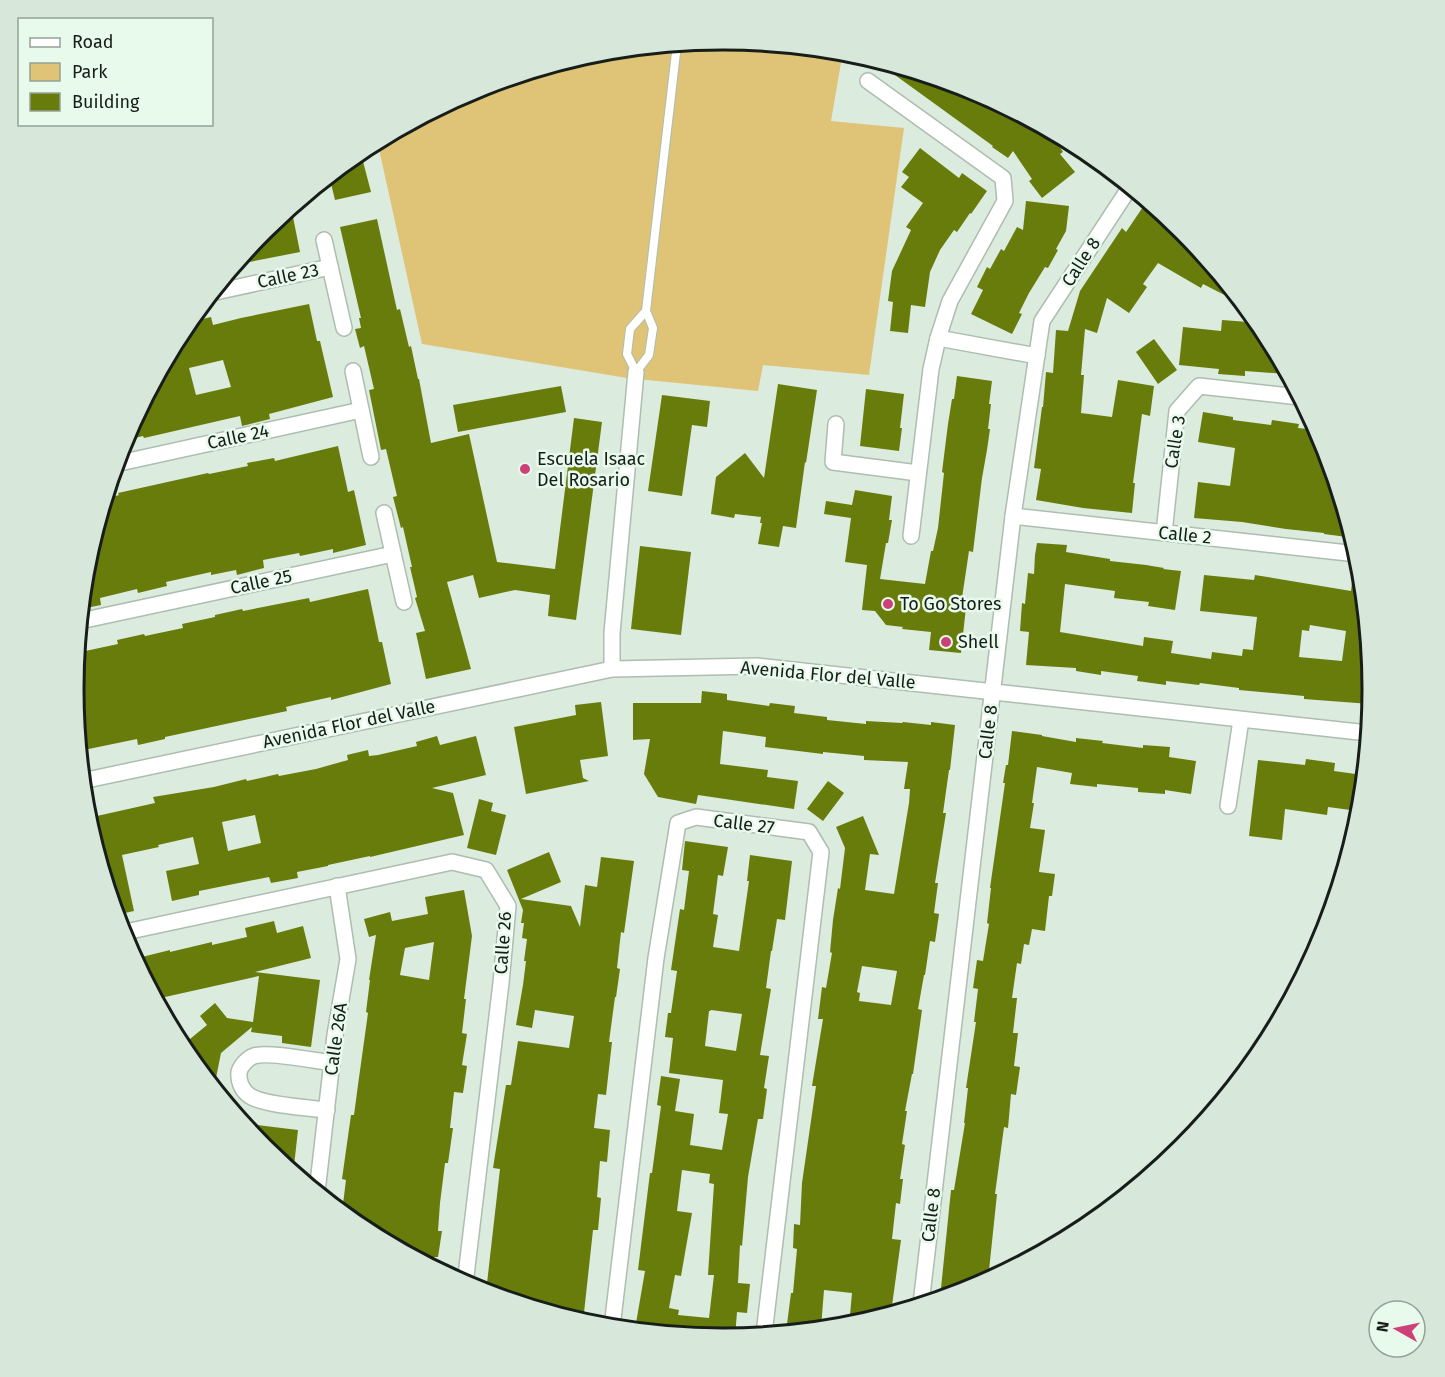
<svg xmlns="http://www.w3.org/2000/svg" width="1445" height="1377" viewBox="0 0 1445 1377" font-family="'Fira Sans',sans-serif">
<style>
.green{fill:#dfc477}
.building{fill:#687c0c;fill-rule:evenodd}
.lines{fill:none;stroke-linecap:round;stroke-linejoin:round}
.lane-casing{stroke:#adbdaf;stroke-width:10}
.street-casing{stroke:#adbdaf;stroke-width:18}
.lane{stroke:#fff;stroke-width:8}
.street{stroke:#fff;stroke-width:15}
.poi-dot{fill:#cc4177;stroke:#e8faeb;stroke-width:2}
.labels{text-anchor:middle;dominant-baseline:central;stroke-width:5;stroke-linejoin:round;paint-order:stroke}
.street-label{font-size:18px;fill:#171d18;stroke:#e8faeb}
.poi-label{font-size:18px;fill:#171d18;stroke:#e8faeb;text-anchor:start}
.rim{fill:none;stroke:#171d18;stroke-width:3}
</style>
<rect width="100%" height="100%" fill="#dbecde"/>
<!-- green -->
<polygon class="green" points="722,39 843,51 831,121 904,128 869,375 763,365 758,391 627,378 422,344 377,140 474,88 596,51"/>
<!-- building -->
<g class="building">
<polygon points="878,60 967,87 964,92 988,108 993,102 1012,117 1015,112 1024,117 1053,136 1063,152 1060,154 1075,172 1042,198 1029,181 1032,179 1013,151 1008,158 992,147 993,146 877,62"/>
<polygon points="920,148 959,178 962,173 987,191 971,214 970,213 957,232 954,230 940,250 930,272 925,307 911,305 908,333 890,331 893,302 888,301 892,271 911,230 906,227 923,203 901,187 909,177 902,172"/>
<polygon points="360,150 371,192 335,200 329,175"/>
<polygon points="1026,201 1069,206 1066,231 1056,249 1058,250 1048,268 1045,267 1029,293 1019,313 1022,314 1012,334 971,314 983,290 977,287 987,267 990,269 1001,249 1004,251 1017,227 1023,230"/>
<polygon points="1147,201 1182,229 1244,305 1203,284 1201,288 1158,263 1143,284 1147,287 1129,313 1107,298 1097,333 1085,329 1081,375 1084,375 1081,413 1112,417 1118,380 1154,386 1150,416 1142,414 1133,483 1135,483 1132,513 1083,508 1036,500 1041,469 1034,468 1042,407 1043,407 1046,372 1053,373 1056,330 1068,331 1080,291 1122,228 1126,232"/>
<polygon points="293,217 300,252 234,265 263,229 274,221"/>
<polygon points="377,219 397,310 400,309 409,347 411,346 418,379 419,379 431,443 469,434 497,562 555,569 574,418 602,422 576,620 548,616 550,595 515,590 479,598 473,575 447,582 471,669 426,679 416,633 425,631 415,598 417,597 410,567 412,567 403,527 401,528 393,497 397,496 386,449 381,450 369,390 374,389 364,346 360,348 355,329 361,328 359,318 361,318 340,227"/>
<path d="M309,304L317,341H320L333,397L269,414L270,419L242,426L240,416L144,438L143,436L122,441L183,327L186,323L211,317L213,325L241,318ZM223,360L231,387L196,395L189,368Z"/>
<polygon points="1222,320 1248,322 1248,325 1261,326 1287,374 1245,371 1245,376 1218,374 1219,369 1179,365 1183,327 1221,331"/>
<polygon points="1154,339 1177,370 1158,384 1136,352"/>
<polygon points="957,376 992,381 989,404 991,404 988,429 990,429 987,450 982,478 973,552 969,551 962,598 967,598 961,653 929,650 931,632 902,629 903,627 886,625 875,611 862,610 867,565 845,562 851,518 824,514 826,501 852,505 855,490 892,496 889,520 892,520 888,543 886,543 880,579 925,584 931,551 933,551 938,528 944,473 942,472 948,424 952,399 954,399"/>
<polygon points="778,384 817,390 806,463 805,462 796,528 783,526 779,547 758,544 762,523 760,523 761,517 735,514 734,518 711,514 716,477 745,453 764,478"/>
<polygon points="561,386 566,412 458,432 453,405"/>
<polygon points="866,389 904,394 900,428 902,428 899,451 860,446"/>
<polygon points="662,395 710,401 707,427 692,425 682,496 648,491"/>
<polygon points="1203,412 1233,417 1233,420 1271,425 1272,420 1299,424 1298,428 1317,430 1323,440 1349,526 1347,537 1324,534 1324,533 1286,529 1242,522 1194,518 1198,482 1230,486 1235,448 1198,442"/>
<polygon points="338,446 348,492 354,490 366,545 333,553 333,549 300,556 299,553 263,560 264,568 237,575 236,570 211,575 211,572 166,582 167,586 138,593 137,589 100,598 101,605 81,609 86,561 86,559 97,557 93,538 105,499 119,495 118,493 208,473 209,474 248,466 247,463 274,458 275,461"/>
<path d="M1037,543L1067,545L1066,552L1110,559V561L1146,565L1164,568L1163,569L1181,571L1175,610L1148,606L1149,602L1114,598L1115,591L1065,584L1060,632L1143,646L1144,637L1173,641L1171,653L1211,659L1212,652L1242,656L1243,649L1253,650L1257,617L1200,611L1204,575L1254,580L1255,575L1351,591L1354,565H1360L1372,689L1370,704L1304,699V696L1239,690V688L1200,683L1199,685L1166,681V685L1137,681L1138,676L1101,671V675L1076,671V668L1026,665L1029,632L1020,631L1022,603L1025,604L1028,573L1034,574L1035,555ZM1310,625L1346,631L1342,661L1299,657L1302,630L1309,631Z"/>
<polygon points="640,546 691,552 681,635 631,629"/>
<polygon points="368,589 379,642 382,642 391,684 331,700 331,697 294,705 286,707 287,711 165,737 165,739 138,745 137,739 79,751 73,688 76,653 118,644 117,640 144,634 145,636 183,628 182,624 215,617 215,615 242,609 243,611 309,598 310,602"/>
<path d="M702,691L727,694V700L769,706L770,703L795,706L794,713L827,717V720L866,724V721L902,723L903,722L931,725V722L955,725L950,770H949L943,813H946L935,883H938L934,913L939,914L935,942L930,941L925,975H924L918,1009L922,1010L913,1074H912L905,1111H907L902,1144L905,1145L900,1179H903L900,1204L896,1203L892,1239L901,1240L891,1313L849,1326L852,1293L824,1290L821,1328L786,1332L791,1293H793L797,1249L793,1248L794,1224L800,1225L802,1183L816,1086H812L823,1019H818L822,987L826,988L832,953L830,952L833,920L838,888L840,889L845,848L836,827L863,816L879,855L870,854L865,890L894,894L909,803L910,789H904L908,762L864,760V756L823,752V754L765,747L766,737L723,731L720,764L768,770L767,777L798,781L794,809L698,795L696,804L658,797L644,774L650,739L633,740V703H701ZM862,966L897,971L891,1005L859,1001L860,993L857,992Z"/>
<polygon points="601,702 608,756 580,760 583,778 589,781 526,794 514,727 576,715 575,705"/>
<polygon points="1012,731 1042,735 1042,736 1076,742 1076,738 1103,741 1102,743 1143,748 1143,745 1170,747 1169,757 1196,761 1191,794 1165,790 1165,794 1138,792 1138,788 1097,784 1097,787 1070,784 1072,773 1037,767 1032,803 1034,803 1030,828 1045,830 1039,872 1055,874 1052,896 1049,896 1045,931 1032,929 1029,945 1024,944 1021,964 1017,963 1012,998 1017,998 1013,1033 1018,1033 1014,1066 1020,1067 1016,1095 1011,1094 1008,1128 1004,1127 995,1194 997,1194 988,1280 971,1289 940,1298 951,1190 954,1190 965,1123 964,1123 968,1088 966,1088 976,1022 974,1022 978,989 973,988 977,960 983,961 989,924 987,923 991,888 990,888 1005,783 1003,783 1006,765 1008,765"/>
<path d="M437,736L440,745L476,736L486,775L432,788L453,793L464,835L370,857V856L328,865V866L297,872L298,878L271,883L269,877L199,891V895L172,901L166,871L199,864L193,837L158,845L159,847L122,855L134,911L116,915L94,842L88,818L155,803L153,797L214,787L246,779L247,781L278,774L279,776L316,769L348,760L347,755L368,750L369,756L378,755L417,746L416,742ZM255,815L261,843L228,851L222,822Z"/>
<polygon points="1306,759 1335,763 1334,771 1363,775 1358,811 1328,807 1327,815 1285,809 1282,840 1249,836 1258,760 1305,765"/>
<polygon points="828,781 844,793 823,821 807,809"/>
<polygon points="479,799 493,803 491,811 506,815 496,855 467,848"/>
<path d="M685,841L728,847L723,876L718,875L713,914L718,915L713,947L739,951L749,881H747L750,855L792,861L785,920L777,919L772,951H771L766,988L771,989L760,1055L769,1056L764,1088L767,1089L763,1119H758L748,1177L742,1246L740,1245L738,1283L750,1284L747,1313L737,1312L735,1337L722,1338L635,1329L645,1271L638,1270L650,1173H652L661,1106L657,1105L661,1076L680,1079L675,1111L694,1114L690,1145L722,1150L728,1114L719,1113L723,1080L669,1073L673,1038L665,1037L668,1013H671L677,971L671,970L680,909L684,910L689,871L682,870ZM711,1010L742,1014L736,1051L705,1046L709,1011H710ZM682,1170L710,1174L709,1183L714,1184L708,1275H714L709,1318L678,1315L679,1310L669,1308L675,1275L681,1276L692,1213L677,1211Z"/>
<polygon points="549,852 561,882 521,899 571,906 580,927 585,885 597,887 601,857 634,861 624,933 621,932 617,968 620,969 616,997 615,997 609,1042 612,1042 606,1095 598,1094 594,1128 610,1130 607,1162 600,1161 597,1197 601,1198 598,1230 593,1230 583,1322 486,1292 500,1169 493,1168 506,1085 511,1085 518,1041 569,1048 574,1016 535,1010 532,1028 516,1025 523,985 526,961 524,961 527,939 522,938 524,923 521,923 523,910 507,870"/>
<path d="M464,890L472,936L464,999H466L462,1033L467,1034L462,1065L467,1066L463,1093L454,1092L450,1128H453L448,1163H445L440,1203L438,1231H442L438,1257H434L433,1267L361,1228L342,1212L346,1180L342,1179L351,1115H354L358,1085L368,1013L366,1012L370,980H369L376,935L369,937L364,919L390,912L392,921L428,914L425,897ZM434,942L429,980L400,975L405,948Z"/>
<polygon points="274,921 277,933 303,926 311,958 255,972 320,980 311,1047 282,1043 282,1036 251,1032 252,1027 221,1053 214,1088 182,1049 173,1031 190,1039 207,1025 200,1016 215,1003 227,1018 253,1022 259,976 156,999 134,959 170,950 170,952 212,942 212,945 247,937 245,928"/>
<polygon points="257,1125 298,1130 294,1166 285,1165 263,1148 256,1139"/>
</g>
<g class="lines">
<defs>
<polyline id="lane" points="646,311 630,329 627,354 636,372 649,355 653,328 646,311 677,44"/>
<g id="street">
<polyline points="868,81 1003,178 1005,201 950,301 938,338 931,369 911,536"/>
<polyline points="324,240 344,328"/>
<polyline points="211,293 330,267"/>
<polyline points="938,338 1037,356"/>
<polyline points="353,371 371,457"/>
<polyline points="836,424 833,462 918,473"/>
<polyline points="115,464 361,410"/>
<polyline points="384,513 404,602"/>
<polyline points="1013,516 1357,554"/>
<polyline points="1164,533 1177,411 1199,386 1299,397"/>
<polyline points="80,621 393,554"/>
<polyline points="612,669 612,633 636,372"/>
<polyline points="82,781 612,669 757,666 1368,733"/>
<polyline points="1228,806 1241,720"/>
<polyline points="121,933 452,862 486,870 508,906 501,983 465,1284"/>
<path d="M327,1110C309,1108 263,1105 250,1096C242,1091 238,1081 239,1072C241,1065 248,1058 254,1056C267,1051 316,1061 332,1063"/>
<polyline points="317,1192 335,1035 348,959 337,886"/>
<polyline points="921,1304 1013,516 1042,321 1130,187"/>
<polyline points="612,1327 656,958 678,823 696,817 809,832 821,852 764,1334"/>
</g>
</defs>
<!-- lane casing -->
<use href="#lane" class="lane-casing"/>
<!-- street casing -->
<use href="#street" class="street-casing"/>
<!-- lane -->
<use href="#lane" class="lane"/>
<!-- street -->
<use href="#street" class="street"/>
</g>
<!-- markers -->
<g class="poi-dot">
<circle cx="525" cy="469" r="6"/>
<circle cx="888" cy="604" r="6"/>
<circle cx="946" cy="642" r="6"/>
</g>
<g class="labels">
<!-- street labels -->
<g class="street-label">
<text transform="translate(1081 262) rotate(-57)">Calle 8</text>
<text transform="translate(288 276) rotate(-12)">Calle 23</text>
<text transform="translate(238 437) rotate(-12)">Calle 24</text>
<text transform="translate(1175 442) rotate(-81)">Calle 3</text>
<text transform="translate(1185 535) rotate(6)">Calle 2</text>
<text transform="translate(261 582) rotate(-12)">Calle 25</text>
<text transform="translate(828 675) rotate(5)">Avenida Flor del Valle</text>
<text transform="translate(349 724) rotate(-12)">Avenida Flor del Valle</text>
<text transform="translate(988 732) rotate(-83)">Calle 8</text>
<text transform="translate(744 824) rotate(7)">Calle 27</text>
<text transform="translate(503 943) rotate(-86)">Calle 26</text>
<text transform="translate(336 1039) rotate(-82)">Calle 26A</text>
<text transform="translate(931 1215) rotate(-83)">Calle 8</text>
</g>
<!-- poi labels -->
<g class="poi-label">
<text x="537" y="459">Escuela Isaac<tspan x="537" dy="21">Del Rosario</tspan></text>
<text x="900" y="604">To Go Stores</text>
<text x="958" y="642">Shell</text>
</g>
</g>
<!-- crop -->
<path d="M0 0H1445V1377H0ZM84 689a639 639 0 1 1 1278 0a639 639 0 1 1-1278 0Z" fill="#d7e8da" fill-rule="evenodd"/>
<path class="rim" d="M84 689a639 639 0 1 1 1278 0a639 639 0 1 1-1278 0Z"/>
<!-- legend -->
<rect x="18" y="18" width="195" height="108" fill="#e8faeb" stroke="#94a297" stroke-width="1.5"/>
<rect x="30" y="38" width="30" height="9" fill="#ffffff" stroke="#94a297" stroke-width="1.5"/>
<text x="72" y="48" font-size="18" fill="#171d18">Road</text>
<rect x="30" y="63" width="30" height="18" fill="#dfc477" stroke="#94a297" stroke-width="1.5"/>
<text x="72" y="78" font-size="18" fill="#171d18">Park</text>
<rect x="30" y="93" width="30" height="18" fill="#687c0c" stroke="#94a297" stroke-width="1.5"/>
<text x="72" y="108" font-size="18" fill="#171d18">Building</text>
<!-- north arrow -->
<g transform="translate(1397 1329) rotate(279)"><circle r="28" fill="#e8faeb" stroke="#94a297" stroke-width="1.5"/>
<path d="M0-4.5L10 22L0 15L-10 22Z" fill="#cc4177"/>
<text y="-9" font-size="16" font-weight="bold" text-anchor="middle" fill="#171d18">N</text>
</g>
</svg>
